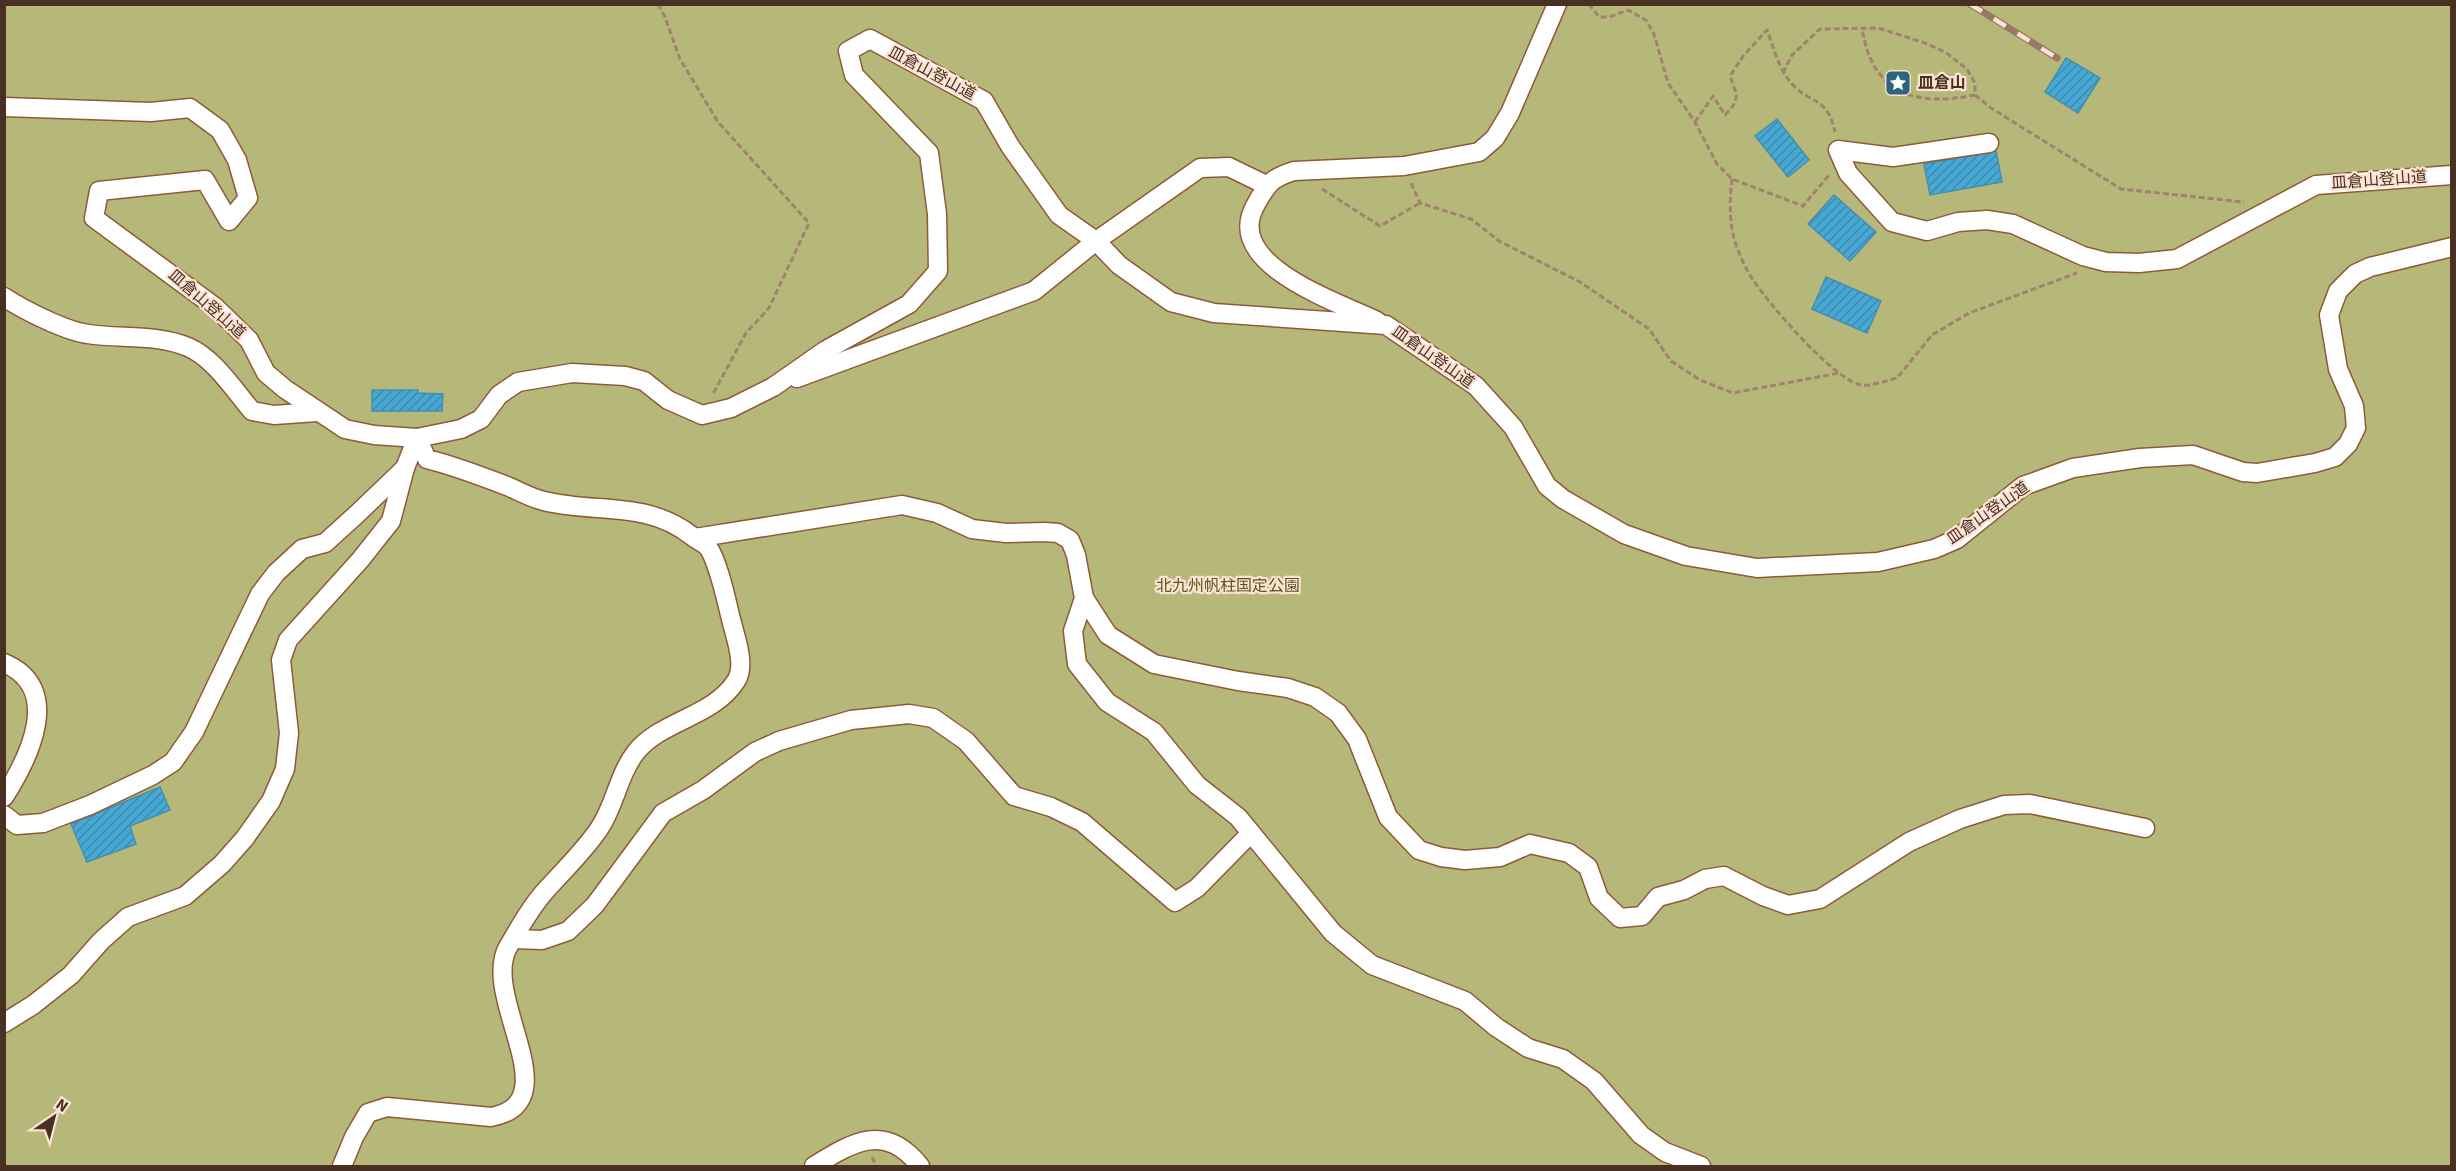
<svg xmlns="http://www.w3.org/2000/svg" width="2456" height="1171" viewBox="0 0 2456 1171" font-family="'Source Sans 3','Noto Sans JP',sans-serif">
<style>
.park{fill:#b5b879}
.building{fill:url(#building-hatch);stroke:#458eaf;stroke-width:1.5}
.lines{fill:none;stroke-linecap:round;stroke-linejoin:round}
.minor-casing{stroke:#915938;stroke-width:21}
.path{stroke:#a1816f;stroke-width:3;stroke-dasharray:6 3;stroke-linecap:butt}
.minor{stroke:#fff;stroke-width:18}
.rail-casing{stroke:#987967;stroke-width:7}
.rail{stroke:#fce2d3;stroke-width:4.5;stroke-dasharray:14;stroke-linecap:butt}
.labels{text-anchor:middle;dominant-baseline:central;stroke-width:4.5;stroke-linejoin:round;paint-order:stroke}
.street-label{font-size:16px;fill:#493022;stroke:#fce2d3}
.poi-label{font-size:16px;font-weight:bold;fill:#493022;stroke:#fce2d3;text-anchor:start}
.park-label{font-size:16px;fill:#58591a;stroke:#fce2d3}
</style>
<defs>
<pattern id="building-hatch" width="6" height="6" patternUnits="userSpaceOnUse" patternTransform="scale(1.5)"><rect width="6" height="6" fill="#48a9d4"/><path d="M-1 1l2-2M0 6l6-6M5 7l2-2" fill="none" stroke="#3e8aac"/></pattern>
</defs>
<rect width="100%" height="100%" fill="#f8d1bc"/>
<!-- park -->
<rect class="park" x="5" y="5" width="2446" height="1161"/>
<!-- building -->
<g class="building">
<polygon points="2066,58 2100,78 2078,113 2045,92"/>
<polygon points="1777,119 1809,160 1788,177 1755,136"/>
<polygon points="1996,151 2002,182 1930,195 1924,164"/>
<polygon points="1834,195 1876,232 1850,261 1808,224"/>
<polygon points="1826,277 1881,301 1867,333 1812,309"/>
<polygon points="372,390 418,390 418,393 443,394 442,411 372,411"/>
<polygon points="160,787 170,810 130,826 136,844 87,862 71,824"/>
</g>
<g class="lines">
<defs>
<g id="minor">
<polyline points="4,107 151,112 190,108 220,130 237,160 248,198 229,221 205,180 99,191 94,218 215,307 249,340 266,373 285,389 345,429 374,435 417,438 461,429 481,419 499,395 518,382 572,373 625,376 644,381 668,400 702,415 731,408 773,387 826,350 909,304 938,271 937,214 929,153 854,75 848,51 870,39 984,101 1010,146 1059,215 1096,241 1119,265 1171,302 1214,313 1386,325 1476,386 1513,427 1547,486 1563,499 1624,534 1686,556 1757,568 1878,562 1934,549 1957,539 2023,486 2073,468 2140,458 2193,455 2243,472 2257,473 2315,463 2335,457 2348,444 2356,428 2354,406 2338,369 2329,315 2338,291 2355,274 2370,267 2452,247"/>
<polyline points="1989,143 1893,157 1838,150 1848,173 1892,222 1927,231 1958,222 1987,220 2013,224 2083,256 2106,262 2139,263 2177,259 2316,185 2452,175"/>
<path d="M4,297C24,310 65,331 88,334C120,339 157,334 188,347C214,358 234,390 252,411L274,415L317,412"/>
<path d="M1377,321C1338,302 1223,265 1255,206C1267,184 1271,178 1294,171L1404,166L1479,152L1495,138L1510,113L1557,4"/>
<polyline points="797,378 1034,291 1096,241 1200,168 1229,167 1266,185"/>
<polyline points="695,538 902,505 937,513 972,529 1006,533 1045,532 1058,533 1070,540 1076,555 1084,598 1073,631 1077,664 1107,702 1154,732 1197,785 1238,817 1333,933 1372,965 1465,1001 1496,1027 1528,1048 1563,1059 1594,1081 1641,1135 1665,1152 1701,1166"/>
<polyline points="1084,598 1108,635 1154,664 1238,681 1288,688 1315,697 1338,713 1357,739 1388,817 1419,850 1441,857 1465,860 1500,857 1530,844 1569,853 1588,867 1599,898 1620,918 1642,916 1658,897 1684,890 1705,879 1724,876 1763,896 1788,905 1820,899 1909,842 1960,819 2004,805 2030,804 2145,828"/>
<path d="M4,663C64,688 29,758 4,797"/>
<polyline points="4,815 17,825 43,823 90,805 153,775 173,762 194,732 260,594 276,573 302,549 325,543 357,514 405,468 417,438"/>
<polyline points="513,939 542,940 568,931 595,905 663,813 703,790 755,752 779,741 851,720 909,714 933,718 966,741 1014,796 1051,807 1082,822 1175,902 1197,888 1251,833"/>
<polyline points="4,1023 33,1005 71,975 101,941 128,917 185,896 222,864 245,838 271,801 285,769 289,733 281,660 288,640 361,559 391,521 405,468"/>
<path d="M342,1166L354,1137L368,1113L387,1107L491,1117C571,1102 480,997 508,947C519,928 532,905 547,889C565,869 584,851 599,829C615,806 618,775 636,752C662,720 713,717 736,681C746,666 736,639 732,623C727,604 719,563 708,547C704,543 696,539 692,536C646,500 596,514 544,501C531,498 519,491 507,486C481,476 455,466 427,459L417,438"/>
<path d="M814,1166C853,1142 885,1122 920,1166"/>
</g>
</defs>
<!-- minor casing -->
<use href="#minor" class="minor-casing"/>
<!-- path -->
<g class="path">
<polyline points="658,4 665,17 680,59 718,122 809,223 769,308 746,333 713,394"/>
<polyline points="1589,4 1599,17 1609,17 1628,10 1646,20 1654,34 1668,83 1695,122 1717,164 1732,179 1803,206 1829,175"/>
<path d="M1783,73L1792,55L1820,29L1878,28L1925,43L1945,52L1967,69L1975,83V95C1915,107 1872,94 1862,28"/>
<polyline points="1975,95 1991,108 2121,189 2244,202"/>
<path d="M1695,122L1713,96L1725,115C1741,99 1737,96 1730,76L1744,55L1767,30C1774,49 1779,70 1793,85C1812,105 1827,96 1835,132"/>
<path d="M1732,179C1730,197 1729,216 1733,234C1736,248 1745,268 1753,280C1770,305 1833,379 1861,385C1871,387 1887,380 1897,378L1932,335L1969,313L2077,273"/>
<polyline points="1411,183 1420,203 1471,219 1499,241 1580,282 1649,329 1671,361 1700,380 1733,393 1839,373"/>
<polyline points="1322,189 1380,226 1420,203"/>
<polyline points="872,1157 876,1166"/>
</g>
<!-- minor -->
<use href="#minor" class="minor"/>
<defs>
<polyline id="rail" points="1970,4 2057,58"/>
</defs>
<!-- rail casing -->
<use href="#rail" class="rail-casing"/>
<!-- rail -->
<use href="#rail" class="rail"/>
</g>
<!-- icons -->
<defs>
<symbol id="sight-square" viewBox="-11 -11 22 22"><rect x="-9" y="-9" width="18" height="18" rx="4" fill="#2b647e" stroke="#fce2d3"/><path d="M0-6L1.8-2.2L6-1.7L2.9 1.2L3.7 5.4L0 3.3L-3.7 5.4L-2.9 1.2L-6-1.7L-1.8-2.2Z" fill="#fff"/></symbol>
</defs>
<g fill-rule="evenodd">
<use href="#sight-square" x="1883" y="68" width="30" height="30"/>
</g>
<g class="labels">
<!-- street labels -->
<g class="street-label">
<text transform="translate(932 73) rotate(28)">皿倉山登山道</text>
<text transform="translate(2379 180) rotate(-4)">皿倉山登山道</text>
<text transform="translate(207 304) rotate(41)">皿倉山登山道</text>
<text transform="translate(1433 357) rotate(35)">皿倉山登山道</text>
<text transform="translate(1988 513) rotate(-35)">皿倉山登山道</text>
</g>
<!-- poi labels -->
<g class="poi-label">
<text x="1918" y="83">皿倉山</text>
</g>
<!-- park labels -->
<g class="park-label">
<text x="1228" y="586">北九州帆柱国定公園</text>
</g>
</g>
<!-- border -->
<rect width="2456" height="1171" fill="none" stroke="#493022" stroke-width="12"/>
<!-- north arrow -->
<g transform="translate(54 1117) rotate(35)" stroke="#fce2d3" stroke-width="4.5" paint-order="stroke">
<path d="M0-4.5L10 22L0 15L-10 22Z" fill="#493022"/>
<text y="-9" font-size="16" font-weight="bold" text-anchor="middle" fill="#493022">N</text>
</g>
</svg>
